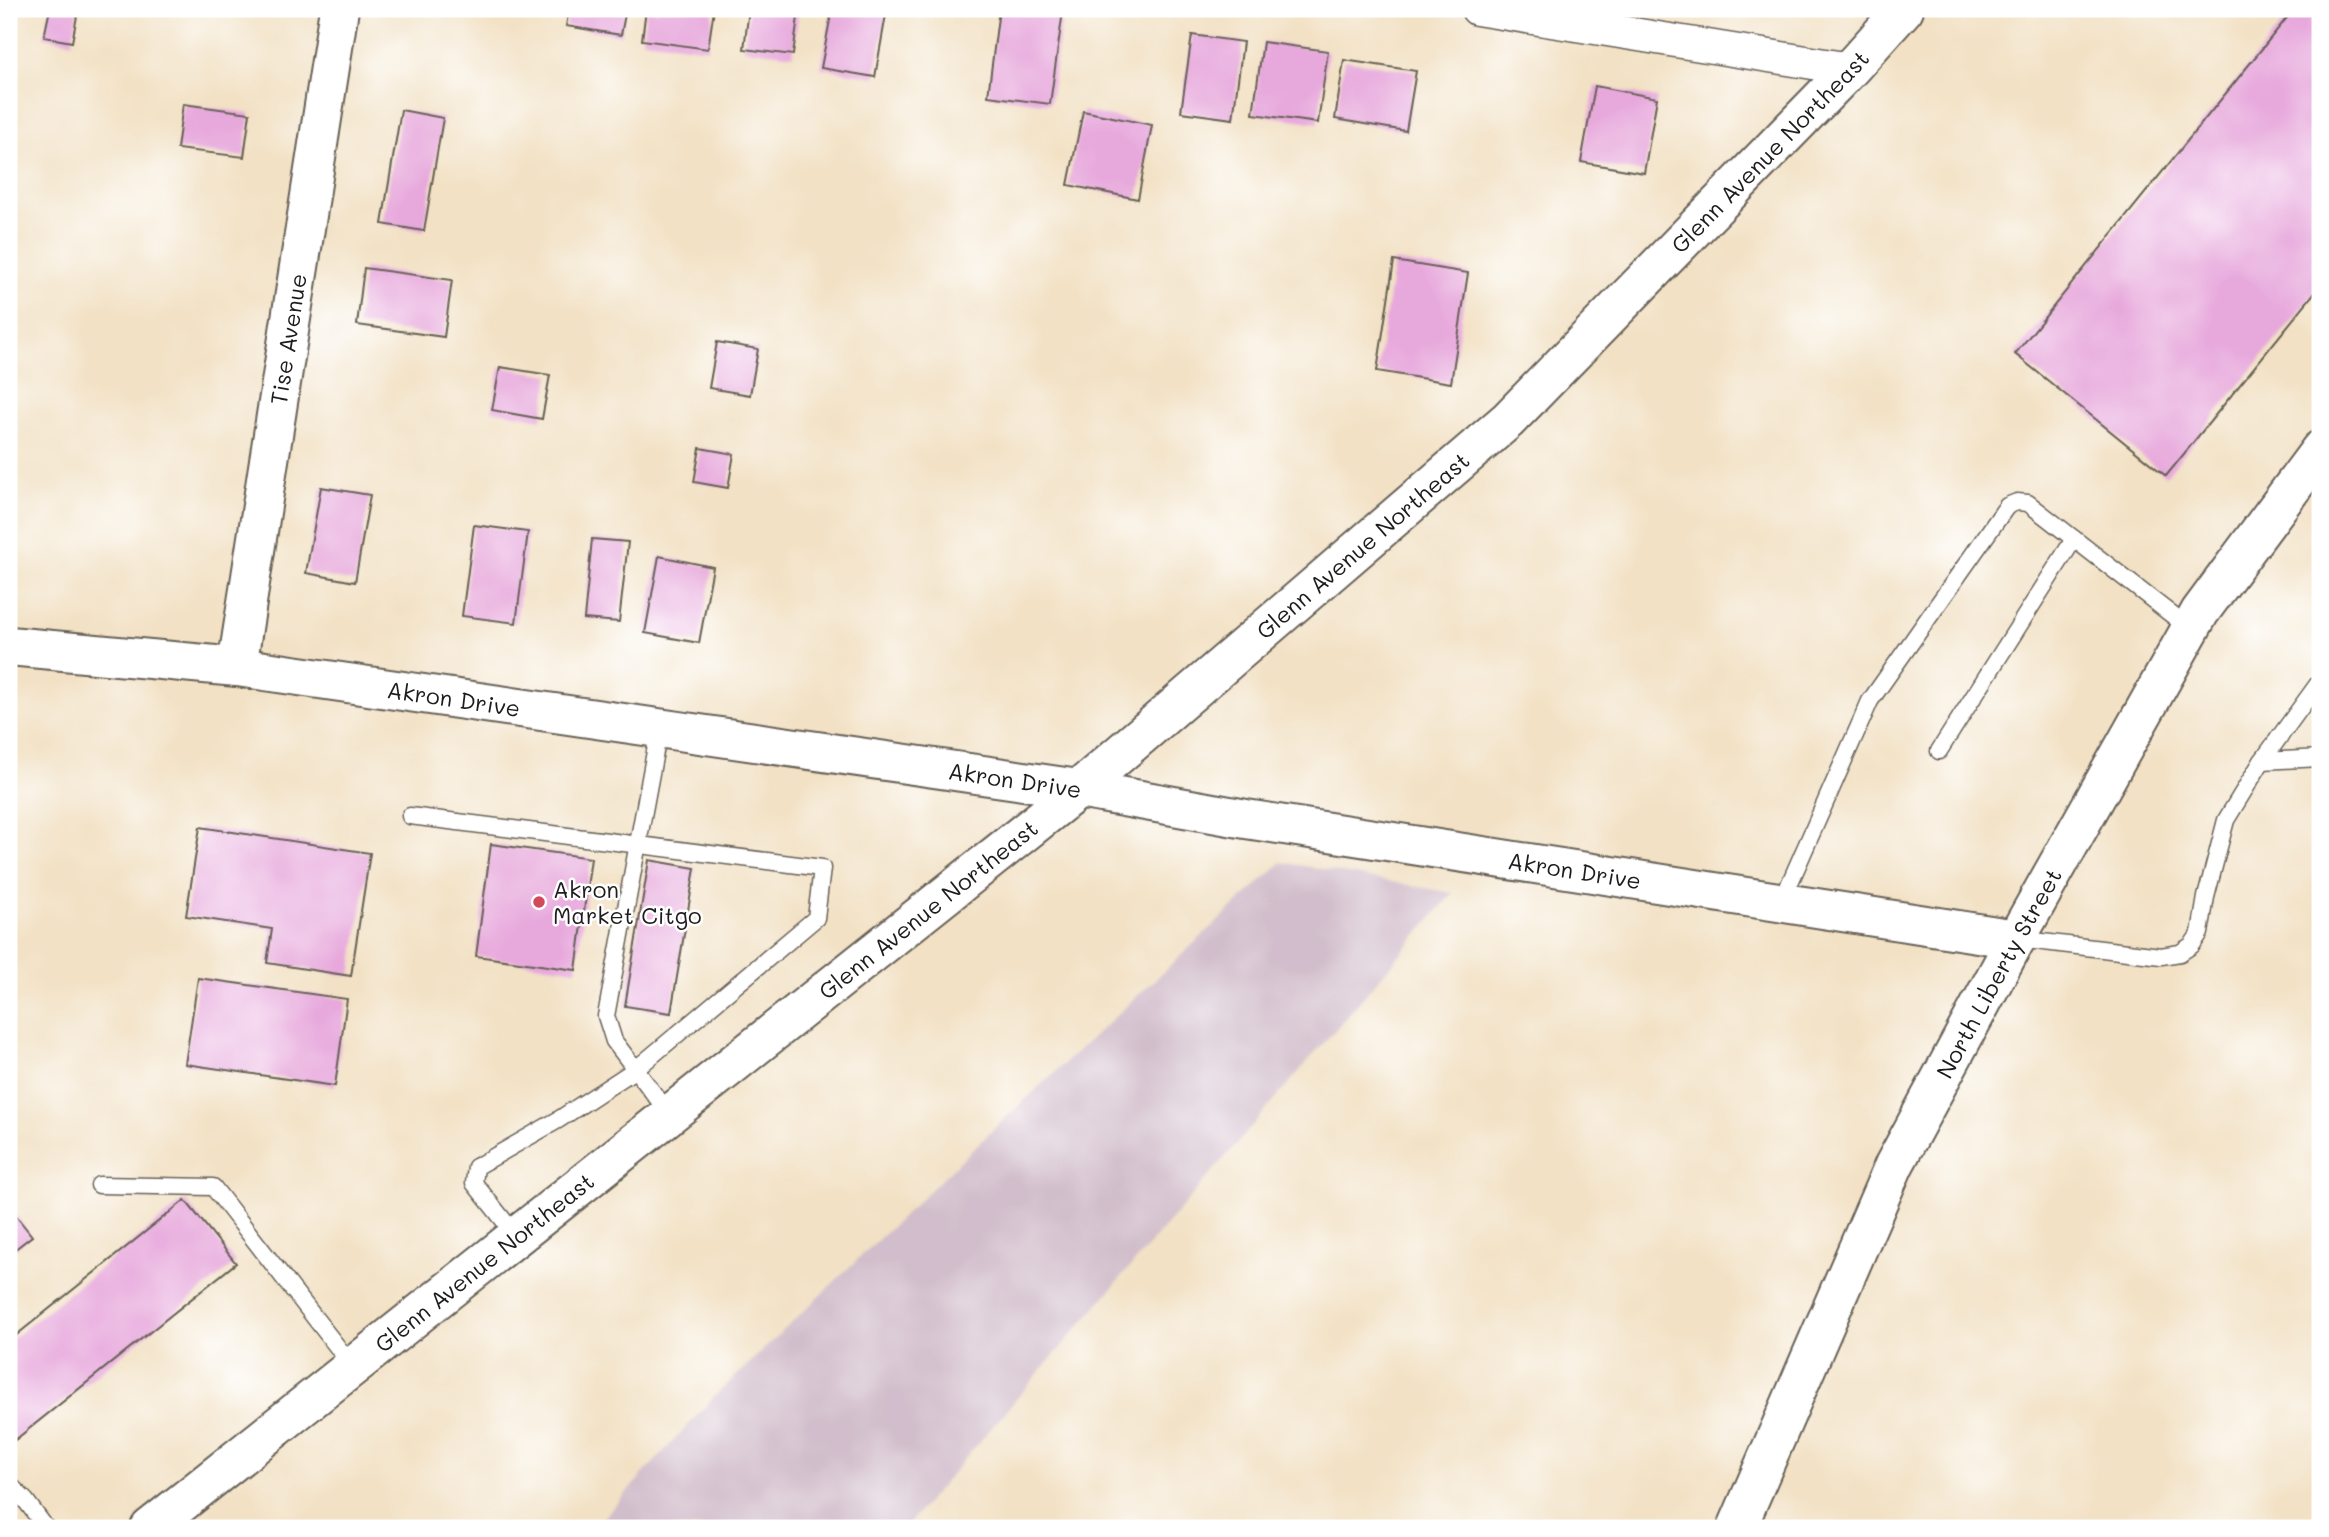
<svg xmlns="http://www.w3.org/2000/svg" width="2329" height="1537" viewBox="0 0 2329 1537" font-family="Mali,sans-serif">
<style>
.industrial{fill:#d1bdcb}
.building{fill:#e7a8dc}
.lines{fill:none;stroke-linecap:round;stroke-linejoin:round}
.lane-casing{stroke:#676157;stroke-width:19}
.street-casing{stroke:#676157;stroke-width:35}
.secondary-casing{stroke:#676157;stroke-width:42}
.lane{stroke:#fff;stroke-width:16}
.street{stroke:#fff;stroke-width:32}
.secondary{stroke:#fff;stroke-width:38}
.poi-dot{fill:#d1495b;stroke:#fff;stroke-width:2.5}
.labels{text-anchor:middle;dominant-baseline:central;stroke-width:5;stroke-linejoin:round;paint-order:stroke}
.street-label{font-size:23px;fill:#1c1c1c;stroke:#fff}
.poi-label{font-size:23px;fill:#1c1c1c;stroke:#fff;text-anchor:start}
</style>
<rect width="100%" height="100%" fill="#fff"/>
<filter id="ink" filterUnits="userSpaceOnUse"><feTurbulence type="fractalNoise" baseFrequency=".0143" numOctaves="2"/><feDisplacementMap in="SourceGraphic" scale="14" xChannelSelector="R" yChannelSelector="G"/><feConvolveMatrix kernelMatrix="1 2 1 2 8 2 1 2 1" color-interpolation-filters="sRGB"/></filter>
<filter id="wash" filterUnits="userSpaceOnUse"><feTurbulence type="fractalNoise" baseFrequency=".00686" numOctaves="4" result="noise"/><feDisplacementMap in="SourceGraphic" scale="28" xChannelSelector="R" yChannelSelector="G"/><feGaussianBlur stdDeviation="1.57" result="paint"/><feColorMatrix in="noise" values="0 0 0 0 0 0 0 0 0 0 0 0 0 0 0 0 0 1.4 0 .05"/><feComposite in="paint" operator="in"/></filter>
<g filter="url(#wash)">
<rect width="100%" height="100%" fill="#f2e1c4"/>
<!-- industrial -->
<polygon class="industrial" points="1282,862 1453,893 905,1528 594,1528 714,1397 999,1124"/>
<g id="blocks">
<!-- building -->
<g class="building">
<polygon points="50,9 78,11 72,42 44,37"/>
<polygon points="569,9 626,9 621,35 566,26"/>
<polygon points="646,9 658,11 658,9 714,9 708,49 642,40"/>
<polygon points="749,9 799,9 793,55 744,49"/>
<polygon points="832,9 887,9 875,77 821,68"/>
<polygon points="999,9 1063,11 1050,104 988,96"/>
<polygon points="2294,9 2320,9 2320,286 2166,476 2015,354"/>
<polygon points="1192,35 1243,42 1233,119 1181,112"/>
<polygon points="1263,42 1328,51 1318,123 1253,114"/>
<polygon points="1344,60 1416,71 1406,131 1335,119"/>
<polygon points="1595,86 1657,98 1644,173 1581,162"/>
<polygon points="183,104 250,113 244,157 177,149"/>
<polygon points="401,110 443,118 424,231 382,224"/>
<polygon points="1083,111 1152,125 1138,199 1068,185"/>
<polygon points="1394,261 1468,273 1451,383 1377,371"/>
<polygon points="364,268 452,280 444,337 357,325"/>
<polygon points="717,342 758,349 750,395 709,388"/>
<polygon points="500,367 550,375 542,419 492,410"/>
<polygon points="700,448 734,454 728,488 694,482"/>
<polygon points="321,487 370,495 355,582 306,573"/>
<polygon points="474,525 528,532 516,623 462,616"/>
<polygon points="592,539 628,542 619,622 584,619"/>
<polygon points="659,556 713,567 699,643 645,633"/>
<polygon points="200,827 370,853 351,976 267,963 272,929 186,916"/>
<polygon points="491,844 591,858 576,970 476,956"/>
<polygon points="649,860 695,868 671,1013 625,1006"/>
<polygon points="198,978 347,999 335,1086 185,1064"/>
<polygon points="185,1200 236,1263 15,1440 9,1433 9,1341"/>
<polygon points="9,1207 32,1236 9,1254"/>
</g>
</g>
</g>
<g filter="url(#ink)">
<use href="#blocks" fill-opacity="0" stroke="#676157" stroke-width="2"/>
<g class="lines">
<defs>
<g id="lane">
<polyline points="659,730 606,1016 614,1041 670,1115"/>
<polyline points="1939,751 2074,539"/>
<polyline points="2262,761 2320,758"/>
<polyline points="410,816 822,868 816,918 636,1069 558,1120 476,1167 474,1183 517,1237"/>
<polyline points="1781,903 1870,701 2007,506 2017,502 2028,503 2190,629"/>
<polyline points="2018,939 2161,956 2180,953 2192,945 2200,933 2206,897 2226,820 2262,761 2320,681"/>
<polyline points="99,1185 213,1187 353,1367"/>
<polyline points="9,1484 26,1501 46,1528"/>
</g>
<polyline id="street" points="1477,9 1850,69"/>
<g id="secondary">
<path id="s1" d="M9,646L237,667L1079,789L1246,819L2016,939"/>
<path id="s2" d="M237,667L339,9"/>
<path id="s3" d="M150,1528L1079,789L1508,420L1850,69L1904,9"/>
<path id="s4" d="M1737,1528L1894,1165L2016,939L2200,612L2320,450"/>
</g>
</defs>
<!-- lane casing -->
<use href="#lane" class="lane-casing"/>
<!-- street casing -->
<use href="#street" class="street-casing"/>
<!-- secondary casing -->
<use href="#secondary" class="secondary-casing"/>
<!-- lane -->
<use href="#lane" class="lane"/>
<!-- street -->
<use href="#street" class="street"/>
<!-- secondary -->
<use href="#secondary" class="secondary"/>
</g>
</g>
<!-- markers -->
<circle class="poi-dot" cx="539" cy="902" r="7"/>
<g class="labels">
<!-- street labels -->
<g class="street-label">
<text stroke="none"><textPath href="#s3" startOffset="2128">Glenn Avenue Northeast</textPath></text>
<text stroke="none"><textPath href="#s2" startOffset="332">Tise Avenue</textPath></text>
<text stroke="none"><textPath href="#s3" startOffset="1561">Glenn Avenue Northeast</textPath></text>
<text stroke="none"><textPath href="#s1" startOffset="448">Akron Drive</textPath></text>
<text stroke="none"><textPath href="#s1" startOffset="1015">Akron Drive</textPath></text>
<text stroke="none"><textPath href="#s1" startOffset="1582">Akron Drive</textPath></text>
<text stroke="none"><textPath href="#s3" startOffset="994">Glenn Avenue Northeast</textPath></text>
<text stroke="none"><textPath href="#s4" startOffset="614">North Liberty Street</textPath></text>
<text stroke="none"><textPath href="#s3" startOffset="427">Glenn Avenue Northeast</textPath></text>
</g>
<!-- poi labels -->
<g class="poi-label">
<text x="553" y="889">Akron<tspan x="553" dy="26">Market Citgo</tspan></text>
</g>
</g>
<!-- margin -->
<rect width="2329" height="1537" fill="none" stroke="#fff" stroke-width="35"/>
</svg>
